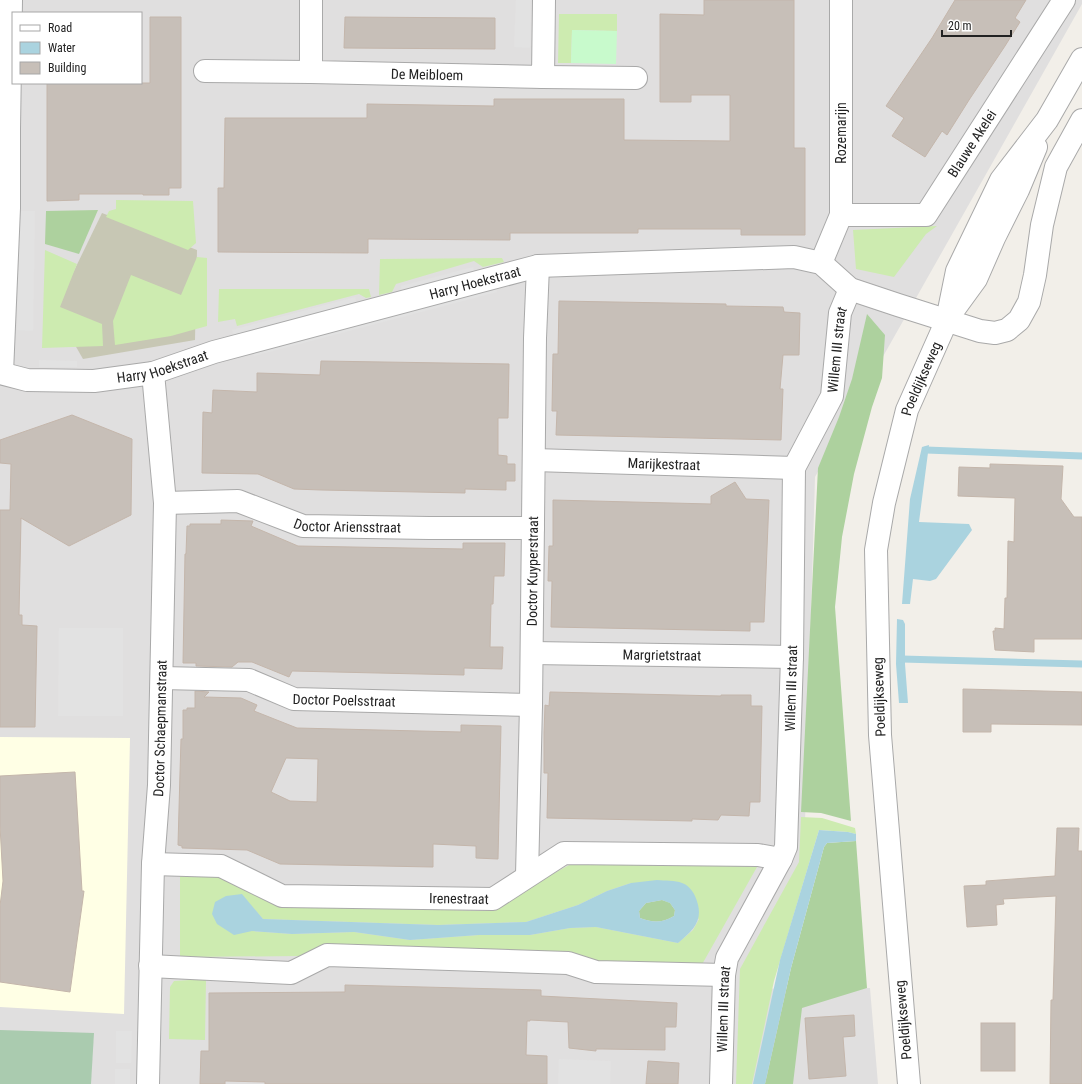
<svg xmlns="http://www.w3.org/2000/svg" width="1082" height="1084" viewBox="0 0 1082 1084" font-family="'Roboto Condensed',sans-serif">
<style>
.residential{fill:#e0dfdf;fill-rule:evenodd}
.education{fill:#ffffe5}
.construction{fill:#c7c7b4}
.grass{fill:#cdebb0;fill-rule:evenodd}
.forest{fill:#add19e}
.cemetery{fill:#aacbaf}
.park{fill:#c8facc}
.parking{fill:#e2e2e2}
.water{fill:#aad3df;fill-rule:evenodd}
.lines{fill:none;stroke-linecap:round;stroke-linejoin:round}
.stream{stroke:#aad3df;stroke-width:7}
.building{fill:#c7bfb8;stroke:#c4b6ab;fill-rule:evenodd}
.minor-casing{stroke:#a9a9a9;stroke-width:24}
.minor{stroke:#fff;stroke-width:22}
.labels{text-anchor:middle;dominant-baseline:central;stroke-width:3;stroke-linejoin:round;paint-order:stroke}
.street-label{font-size:14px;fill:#222;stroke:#fff}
</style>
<rect width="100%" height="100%" fill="#f2efe9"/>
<!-- residential -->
<path class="residential" d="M0,0H1082V4L815,477L804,857L741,989L870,988L878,1084H0ZM13,13H141V83H13Z"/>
<!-- education -->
<polygon class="education" points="0,737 130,738 124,1014 0,1007"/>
<!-- construction -->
<polygon class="construction" points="102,213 197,250 195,340 83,359 55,310"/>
<!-- grass -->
<g class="grass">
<polygon points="559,14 617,14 617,31 572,30 571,63 558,63"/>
<polygon points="116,200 193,201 196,243 188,250 106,217 109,211 116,209"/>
<polygon points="937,226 926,234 894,277 856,269 853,230"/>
<polygon points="45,250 77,264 60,307 102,324 103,346 42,348"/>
<polygon points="197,257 207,258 207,326 171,336 115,345 113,321 131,275 181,295"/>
<polygon points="502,258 504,262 483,267 474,261 396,284 392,292 379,295 380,259"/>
<polygon points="219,289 369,289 371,297 366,298 359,294 237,326 235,319 218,322"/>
<polygon points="801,817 822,818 855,828 856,834 848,832 819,830 774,981 752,1084 736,1084 740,969 799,862"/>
<path d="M582,858L746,860L757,867L700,968L331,947L300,956L180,957V873L208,872L283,905L485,911ZM631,883L699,919L693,930L678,943L596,927L570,928L530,935H479L410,940L354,932L292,934L252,931L254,909L263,919L438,925L526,922L578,905L607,891Z"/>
<polygon points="206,979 205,1040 169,1039 170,987 174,981"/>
</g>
<!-- forest -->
<g class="forest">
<polygon points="98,210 79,254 45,244 46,211"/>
<polygon points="867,314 885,335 882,378 872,407 854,474 842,537 835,607 851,821 821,813 801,812 818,468 839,417 852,379"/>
<polygon points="856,841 867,988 802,1008 793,1084 765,1084 791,968 824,847 827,843"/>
<path d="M662,900L670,903L675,910L674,916C662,923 653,923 640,918L639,911L646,903Z"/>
</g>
<!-- cemetery -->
<polygon class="cemetery" points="0,1030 94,1033 91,1084 0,1084"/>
<!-- park -->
<polygon class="park" points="572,30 617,31 616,64 571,63"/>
<!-- parking -->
<g class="parking">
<polygon points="516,0 531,0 530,48 514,47"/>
<polygon points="19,211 35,211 33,331 17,330"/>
<polygon points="473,267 475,274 402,292 401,286"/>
<polygon points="496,286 497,292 254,356 252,350"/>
<polygon points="355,297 357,304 234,336 232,330"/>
<polygon points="39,360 77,361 77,367 39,367"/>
<polygon points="59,628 123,628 123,716 58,716"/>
<polygon points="116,1031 132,1031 131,1063 116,1063"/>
<polygon points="559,1059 611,1061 610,1084 558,1084"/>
<rect x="115" y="1069" width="15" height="15"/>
</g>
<!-- water -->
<g class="water">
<polygon points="929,445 919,522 969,524 972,530 936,579 930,581 913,579 910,604 902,604 910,499 922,447"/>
<polygon points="897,619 903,620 905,624 905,664 908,703 899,703 896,664"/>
<polygon points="819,830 848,832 856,834 856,841 827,843 824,847 791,968 765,1084 753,1084 780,960"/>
<path d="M657,880C665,881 675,880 682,883C687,884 693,891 695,896C705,919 695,929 678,943L596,927L570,928L530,935H479L410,940L354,932L292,934L252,931L234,935L217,924L212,914L215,902L226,896L242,894L263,919L438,925L526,922L578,905L607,891L631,883ZM662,900L670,903L675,910L674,916C662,923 653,923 640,918L639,911L646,903Z"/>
</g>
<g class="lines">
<!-- stream -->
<g class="stream">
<polyline points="926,450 1082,456"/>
<polyline points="902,659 1082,664"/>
</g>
</g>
<!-- building -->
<g class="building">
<polygon points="704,0 794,0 794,148 805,148 805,235 741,235 741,229 638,229 638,233 510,233 510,240 368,239 368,253 218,252 218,188 224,188 225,118 367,118 367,104 494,106 494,99 624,99 624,140 730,141 730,95 691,95 691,102 660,102 660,14 704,15"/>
<polygon points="955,0 1026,0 1015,18 1020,22 1005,46 969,100 947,135 942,131 925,157 892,136 904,118 886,106 932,38"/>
<polygon points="150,17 181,17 181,188 169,188 169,195 143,195 143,194 79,194 79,200 47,201 47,83 150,83"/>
<polygon points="345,17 495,18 495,49 344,48"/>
<polygon points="559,301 726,304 726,306 783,307 784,312 800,313 799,355 783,355 780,389 783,389 781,440 556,435 557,411 552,411 553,354 558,354"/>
<polygon points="321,361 509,364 508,418 498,418 498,455 507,456 507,464 515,464 515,481 506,481 506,490 465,489 465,493 321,490 294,489 258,474 202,473 203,412 212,413 213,390 257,392 257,373 320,375"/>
<polygon points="72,415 132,439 131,515 69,546 21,518 19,615 22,615 22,625 37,626 35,727 0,727 0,510 10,510 11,464 0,463 0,440"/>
<polygon points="990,464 1063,466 1061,499 1074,517 1082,517 1082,639 1034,639 1034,652 995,650 993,631 995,631 995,628 1004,629 1005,598 1007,598 1008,541 1014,542 1015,498 958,496 959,467 990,468"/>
<polygon points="735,482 746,499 769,500 764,622 750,622 750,631 551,627 552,581 548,581 549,546 553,546 553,500 711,504 711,496"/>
<polygon points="221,520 253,521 251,526 298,546 463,549 463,543 505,543 504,576 494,576 493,604 491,604 490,647 503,647 502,669 464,668 464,675 292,671 289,677 252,662 238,662 232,667 196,666 196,663 183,663 185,554 186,554 187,526 190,526 190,524 221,524"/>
<polygon points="963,689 1082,692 1082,725 991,724 991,732 963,732"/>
<path d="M195,691L209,692L204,697L241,698L257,705L254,711L297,728L461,732V725L501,726L498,859L476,858V846L433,844V867L280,864L247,850L182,848V846L178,845L180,773L181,739H183V710H187V708H195ZM286,758L318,759L317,802L290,801L271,792Z"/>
<polygon points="550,692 721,696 721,695 751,695 751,706 762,706 760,802 750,802 749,816 721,815 718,820 692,819 692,821 547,818 548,773 544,773 544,733 545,705 549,706"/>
<polygon points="75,772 82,891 84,891 70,992 0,982 0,906 3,881 0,826 0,776"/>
<polygon points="1057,828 1079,828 1078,851 1082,851 1082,1084 1050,1084 1051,1000 1053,1000 1056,896 1003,899 1004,904 996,905 997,925 967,927 964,886 986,885 986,881 1055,876"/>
<polygon points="345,985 541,990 541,996 677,1003 676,1027 665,1027 665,1050 603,1049 596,1049 596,1051 569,1048 568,1022 530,1020 530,1021 527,1021 526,1055 547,1056 547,1084 265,1084 265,1082 225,1081 225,1084 200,1084 201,1051 209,1051 209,993 345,992"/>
<polygon points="854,1015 855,1036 843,1037 846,1076 809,1079 805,1018"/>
<rect x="981" y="1023" width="34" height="48"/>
<polygon points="648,1061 679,1063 678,1084 646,1084"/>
</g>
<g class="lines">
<defs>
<g id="minor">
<path id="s1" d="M311,0V72L543,77L544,0"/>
<polyline points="205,71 311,72"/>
<polyline points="543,77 636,78"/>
<path id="s2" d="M841,215H926L1064,0"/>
<polyline points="821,263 841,215 841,0"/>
<polyline points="952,312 976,279 994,238 1018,190 1036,147"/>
<path id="s3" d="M0,373L27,380L94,381L153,373L214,352L538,266L794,257L821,263L850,289L898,305L980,331L995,333L1007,330L1019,320L1029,302L1035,275L1042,225L1056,167L1082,120"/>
<polyline points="2,373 9,208 9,129 11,0"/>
<path id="s4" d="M534,460L794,468"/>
<path id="s5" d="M165,503L238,501L303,526L429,528H533"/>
<path id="s6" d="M532,653L792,657"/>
<path id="s7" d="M162,678L249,680L294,699L531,705"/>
<path id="s8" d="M153,864L221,866L282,896L493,899L564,853L758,855L781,859"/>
<path id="s9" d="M527,876L531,705L535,338L538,266"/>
<polyline points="150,966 291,973 327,955 568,963 596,972 724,975"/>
<path id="s10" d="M148,1084L153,864L159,785L165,503L153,373"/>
<path id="s11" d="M721,1084L724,975L727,958L781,859L786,847L792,657L794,468L832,396L840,313L850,289"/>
<path id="s12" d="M909,1084L880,735L876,550L884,503L907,410L947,320L957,271L1001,180L1047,120L1082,59"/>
</g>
</defs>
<!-- minor casing -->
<use href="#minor" class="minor-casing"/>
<!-- minor -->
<use href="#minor" class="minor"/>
</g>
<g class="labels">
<!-- street labels -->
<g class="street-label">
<text stroke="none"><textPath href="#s1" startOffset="188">De Meibloem</textPath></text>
<text transform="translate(841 133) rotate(-90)">Rozemarijn</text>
<text stroke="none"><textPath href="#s2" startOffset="170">Blauwe Akelei</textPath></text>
<text stroke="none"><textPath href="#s3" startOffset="489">Harry Hoekstraat</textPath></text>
<text stroke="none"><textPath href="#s11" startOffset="759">Willem III straat</textPath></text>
<text stroke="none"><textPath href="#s3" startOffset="165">Harry Hoekstraat</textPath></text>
<text stroke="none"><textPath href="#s12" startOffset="713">Poeldijkseweg</textPath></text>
<text stroke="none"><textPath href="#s4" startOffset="130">Marijkestraat</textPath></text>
<text stroke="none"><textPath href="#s5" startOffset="187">Doctor Ariensstraat</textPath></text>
<text stroke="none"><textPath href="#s9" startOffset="305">Doctor Kuyperstraat</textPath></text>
<text stroke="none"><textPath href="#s6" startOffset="130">Margrietstraat</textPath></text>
<text stroke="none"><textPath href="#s11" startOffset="411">Willem III straat</textPath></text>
<text transform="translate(879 697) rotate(-92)">Poeldijkseweg</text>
<text stroke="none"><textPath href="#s7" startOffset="186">Doctor Poelsstraat</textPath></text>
<text stroke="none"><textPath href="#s10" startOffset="356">Doctor Schaepmanstraat</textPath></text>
<text stroke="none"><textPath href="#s8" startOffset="313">Irenestraat</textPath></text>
<text stroke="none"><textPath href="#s11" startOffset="75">Willem III straat</textPath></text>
<text transform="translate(903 1020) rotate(-95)">Poeldijkseweg</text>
</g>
</g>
<!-- legend -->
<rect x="12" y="12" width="130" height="72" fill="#ffffff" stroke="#a7a7a7"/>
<rect x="20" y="25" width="20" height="6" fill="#ffffff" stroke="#a7a7a7"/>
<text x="48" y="32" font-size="12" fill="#222222">Road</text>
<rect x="20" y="42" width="20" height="12" fill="#aad3df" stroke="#a7a7a7"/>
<text x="48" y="52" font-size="12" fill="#222222">Water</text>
<rect x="20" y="62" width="20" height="12" fill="#c7bfb8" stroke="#a7a7a7"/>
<text x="48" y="72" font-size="12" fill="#222222">Building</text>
<!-- scale -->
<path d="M942 30v6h69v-6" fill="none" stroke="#222222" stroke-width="2"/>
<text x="948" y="30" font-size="12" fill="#222222" stroke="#ffffff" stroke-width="3" paint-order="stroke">20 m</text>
</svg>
